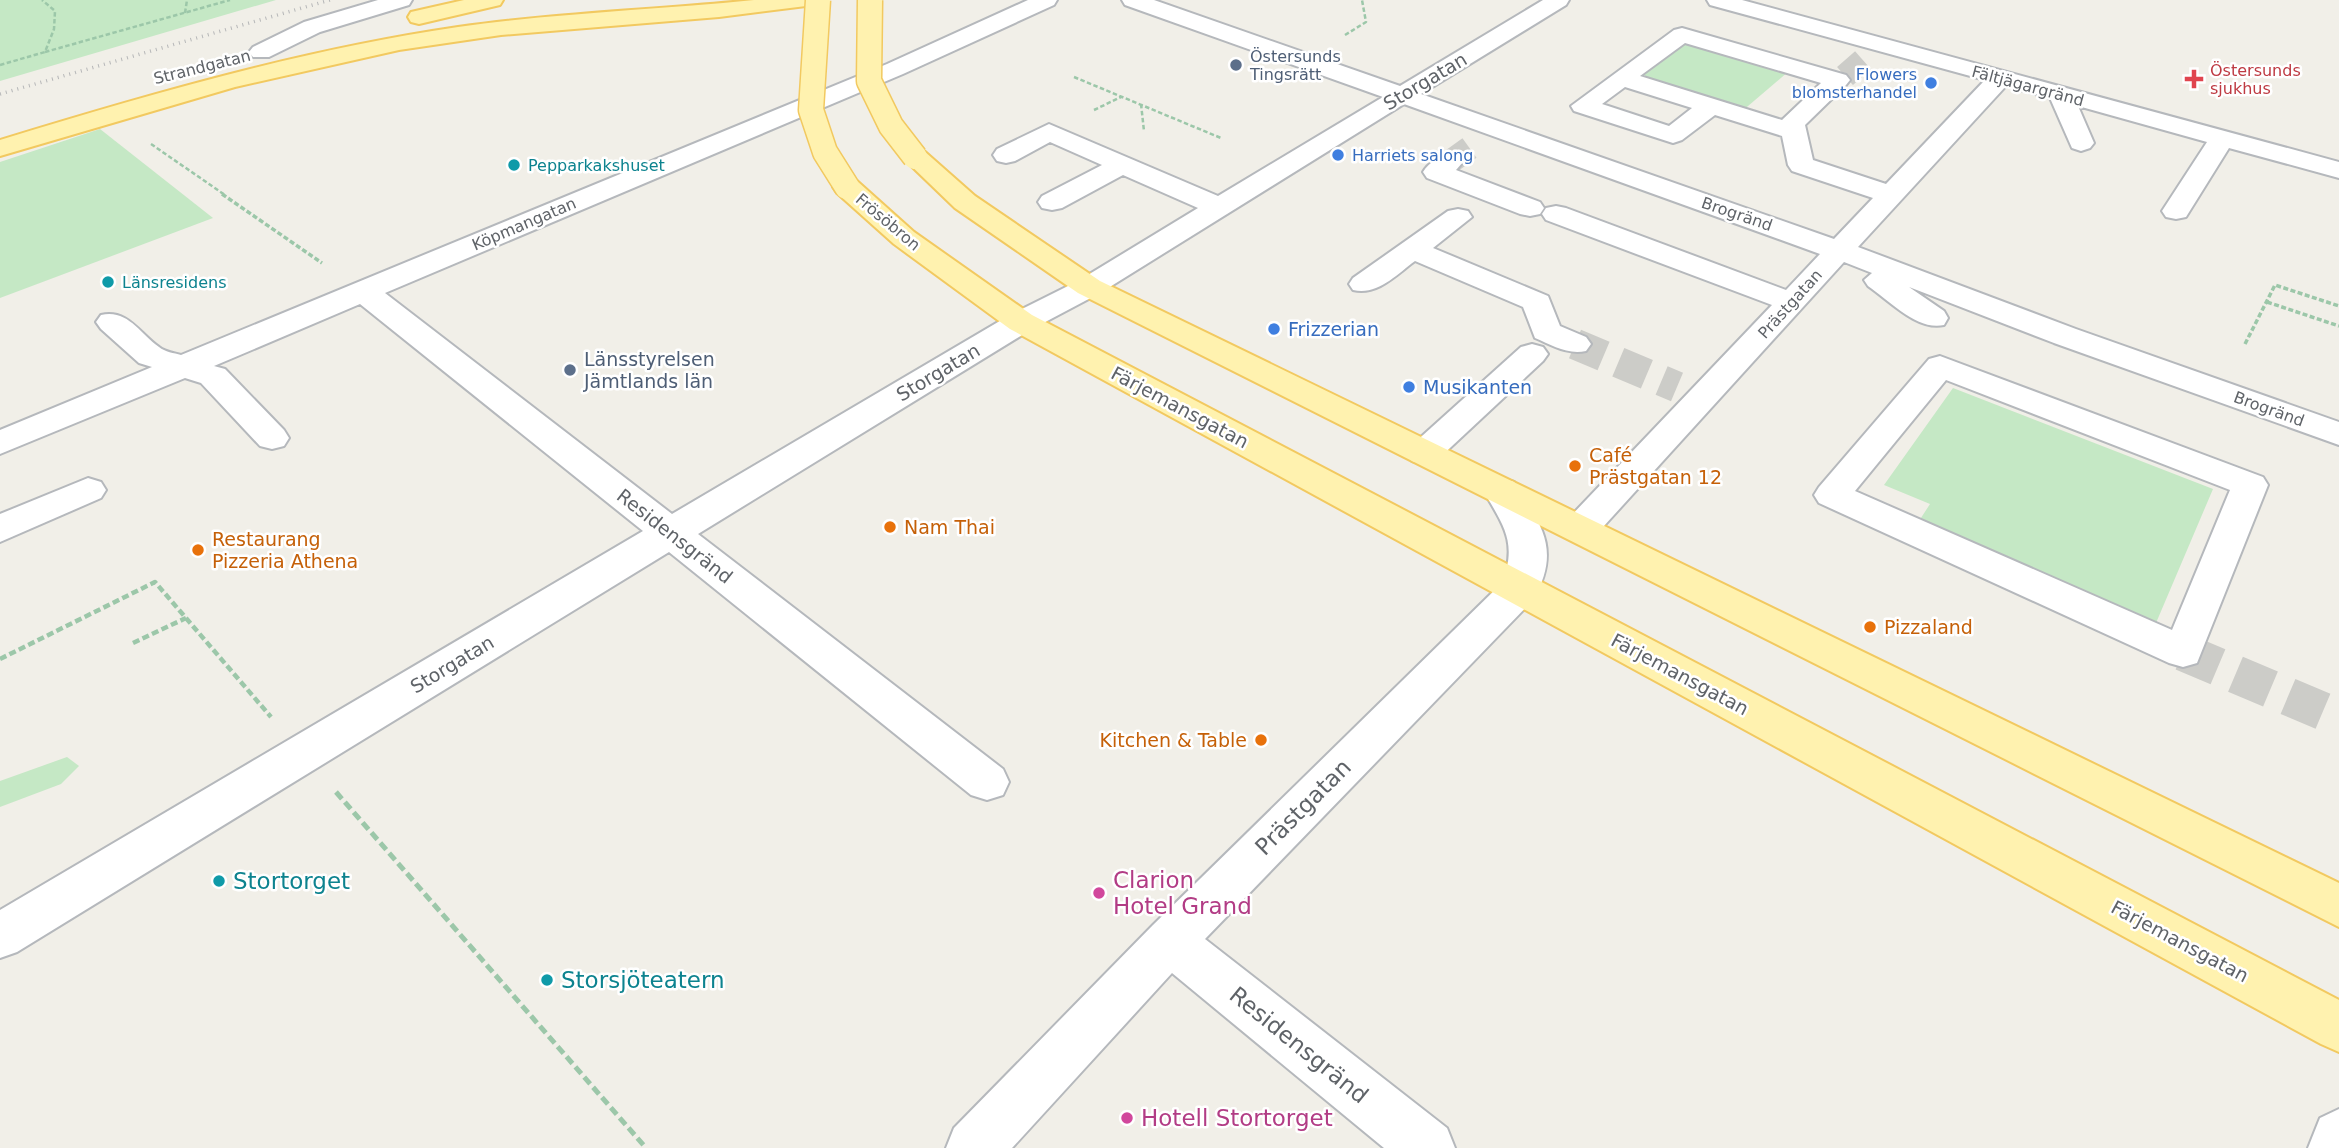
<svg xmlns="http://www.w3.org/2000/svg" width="2339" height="1148" viewBox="0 0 2339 1148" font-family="'DejaVu Sans',sans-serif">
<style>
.green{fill:#c5e8c5}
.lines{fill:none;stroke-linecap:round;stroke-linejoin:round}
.minor-tunnel-far2{stroke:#ccccc8;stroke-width:24;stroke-dasharray:24 12;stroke-linecap:butt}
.minor-tunnel-far1{stroke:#ccccc8;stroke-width:31;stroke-dasharray:31 16;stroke-linecap:butt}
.minor-tunnel{stroke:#ccccc8;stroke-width:38;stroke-dasharray:38 19;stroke-linecap:butt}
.minor-casing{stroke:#b5b8bc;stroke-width:4}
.major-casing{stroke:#f2c960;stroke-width:4}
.path-far3{stroke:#9cc7a9;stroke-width:2.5;stroke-dasharray:4.5 2.5;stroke-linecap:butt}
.path-far2{stroke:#9cc7a9;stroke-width:3.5;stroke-dasharray:5 2.5;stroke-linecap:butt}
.path-far1{stroke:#9cc7a9;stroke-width:4.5;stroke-dasharray:7 3.5;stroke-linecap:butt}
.path{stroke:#9cc7a9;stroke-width:5;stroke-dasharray:9 4.5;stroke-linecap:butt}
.minor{fill:#fff;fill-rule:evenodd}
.major{fill:#fff2af;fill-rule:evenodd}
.rail{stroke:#b6b7b8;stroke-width:3.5;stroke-dasharray:1 5;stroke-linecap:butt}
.major-bridge-casing{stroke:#f2c960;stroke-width:27;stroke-linecap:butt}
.major-bridge{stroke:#fff2af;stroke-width:24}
.service-dot{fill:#5c6f8a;stroke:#fff;stroke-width:2.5}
.health-dot{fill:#e0444e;stroke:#fff;stroke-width:2.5}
.shop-dot{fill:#3f7fe0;stroke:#fff;stroke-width:2.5}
.culture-dot{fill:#0f9aa8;stroke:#fff;stroke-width:2.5}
.food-dot{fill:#e8710a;stroke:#fff;stroke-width:2.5}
.hotel-dot{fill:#d1479c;stroke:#fff;stroke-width:2.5}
.labels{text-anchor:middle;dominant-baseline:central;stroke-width:5;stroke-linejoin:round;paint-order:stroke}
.far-service-label{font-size:16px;fill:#4e5e75;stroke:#fff;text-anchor:start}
.far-street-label{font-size:16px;fill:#5f6368;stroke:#fff}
.far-health-label{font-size:16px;fill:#be3a42;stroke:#fff;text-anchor:start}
.far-shop-label{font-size:16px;fill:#366cbe;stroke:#fff;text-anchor:end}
.far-culture-label{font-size:16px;fill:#0d838f;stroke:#fff;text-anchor:start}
.street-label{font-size:19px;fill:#5f6368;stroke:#fff}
.shop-label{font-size:19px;fill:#366cbe;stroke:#fff;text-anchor:start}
.service-label{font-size:19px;fill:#4e5e75;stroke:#fff;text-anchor:start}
.food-label{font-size:19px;fill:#c56008;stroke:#fff;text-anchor:start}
.near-street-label{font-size:23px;fill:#5f6368;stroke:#fff}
.near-hotel-label{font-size:23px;fill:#b23c85;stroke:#fff;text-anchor:start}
.near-culture-label{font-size:23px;fill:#0d838f;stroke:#fff;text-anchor:start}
</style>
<rect width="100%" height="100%" fill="#f1efe8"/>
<!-- green -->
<g class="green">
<polygon points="0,0 276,0 0,81"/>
<polygon points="1693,43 1789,71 1741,112 1640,74 1683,44"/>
<polygon points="100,129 213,218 0,298 0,162"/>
<polygon points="1953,388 2213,489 2156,623 1919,521 1930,504 1884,485"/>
<polygon points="67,757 79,766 61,784 0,807 0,781"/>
</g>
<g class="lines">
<!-- minor-tunnel-far2 -->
<g class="minor-tunnel-far2">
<polyline points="1845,76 1870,54"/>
<polyline points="1450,162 1475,144"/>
</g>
<!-- minor-tunnel-far1 -->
<polyline class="minor-tunnel-far1" points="1575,344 1677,387"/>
<!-- minor-tunnel -->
<polyline class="minor-tunnel" points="2183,652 2339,718"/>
<defs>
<g id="minor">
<polygon points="378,0 412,0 409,5 320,32 269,57 253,57 249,52 253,47 304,22"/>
<path d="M1028,0H1057L1054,5L903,74L385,293L672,514L1010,315L1078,281L1198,208L1123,175L1062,208L1052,210L1042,208L1038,202L1042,196L1102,165L1050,142L1015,161L1006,163L997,161L993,155L997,149L1049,124L1218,196L1383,97L1125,5L1122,0H1154L1400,86L1543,0H1569L1566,5L1421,94L1834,239L1873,198L1792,171L1788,165L1782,136L1715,115L1682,140L1673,143L1574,111L1571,106L1674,30L1682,28L1846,75L1850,80L1846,85L1805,125L1813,160L1886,184L1985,80L1710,5L1707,0H1742L2339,162V178L2229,148L2186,217L2176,219L2166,217L2162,211L2207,142L2078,106L2094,143L2090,148L2081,151L2072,148L2050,98L2006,86L1858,247L2076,329L2339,422V445L2054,343L1909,287L1944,311L1948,318L1944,325C1917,331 1890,301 1868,286L1864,280L1872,273L1844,262L1593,538L1580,542L1567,538L1561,529L1567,520L1772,305L1546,220L1542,214L1546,208L1556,206L1566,208L1786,290L1820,254L1404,104L1100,293L1032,329L698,534L1003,769L1009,782L1003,795L987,800L971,795L669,552L17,952L0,958V910L643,531L360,304L214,366L225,369L284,430L289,438L284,446L272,449L260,446L201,383L185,378L0,454V430L152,367L139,363L101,329L96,322L101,315C128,309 139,333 159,347C165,352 174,353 181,355L887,64ZM1685,43L1821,83L1782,120L1640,76ZM1625,87L1692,108L1669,126L1602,104Z"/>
<path d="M1450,154L1459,156L1463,162L1456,170L1540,202L1544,208L1540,214L1530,216L1520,214L1427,178L1423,172C1429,162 1439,157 1450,154Z"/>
<path d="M1458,209L1468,211L1472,217L1433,248L1548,296L1560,326L1586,337L1591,344L1586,351C1567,355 1552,345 1535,338L1523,307L1415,261C1396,275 1377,296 1353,290L1349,284L1353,278L1448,211Z"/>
<polygon points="1532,344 1543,347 1548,354 1543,361 1436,461 1424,464 1412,461 1407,453 1412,445 1521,347"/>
<path d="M1940,356L2263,477L2268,485L2197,663L2183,667L2169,663L1819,503L1814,495L1819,487L1929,359ZM1946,380L2230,490L2172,630L1855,491Z"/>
<polygon points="88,478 101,482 106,490 101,498 0,542 0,514"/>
<path d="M1501,478L1514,482C1541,525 1562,549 1533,600L1205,939L1447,1128L1455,1148H1384L1172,973L1012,1148H946L954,1128L1153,925L1502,583C1518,542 1503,525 1483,490L1488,482Z"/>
<polygon points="2339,1109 2339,1148 2308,1148 2320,1118"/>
</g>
<g id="major">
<polygon points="464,0 503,0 500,5 419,24 411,22 408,17 411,12"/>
<path d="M754,0H817L814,5L719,17L501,35L399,50L235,87L0,156V140C150,94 302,50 458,27C556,13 655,10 754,0Z"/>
<polygon points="915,149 924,151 975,196 1100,281 2339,883 2339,927 1078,293 955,208 902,157 906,151"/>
<polygon points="847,179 857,181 914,232 1032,315 2339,1000 2339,1052 2321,1044 1010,329 894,244 837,193 833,187 837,181"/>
</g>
</defs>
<!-- minor casing -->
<use href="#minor" class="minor-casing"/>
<!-- major casing -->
<use href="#major" class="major-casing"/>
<!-- path-far3 -->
<g class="path-far3">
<polyline points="185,13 187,0"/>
<polyline points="1345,35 1366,22 1362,0"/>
<polyline points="45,52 230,0"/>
<polyline points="0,65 45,52 54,29 55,11 42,0"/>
<polyline points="1074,77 1221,138"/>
<polyline points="1141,104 1144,131"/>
<polyline points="1094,110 1121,97"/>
<polyline points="151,144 225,195"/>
</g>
<!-- path-far2 -->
<g class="path-far2">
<polyline points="222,194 322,263"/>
<polyline points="2267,302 2339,326"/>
<polyline points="2245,344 2275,285 2339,306"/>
</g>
<!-- path-far1 -->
<g class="path-far1">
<polyline points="133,643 186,618"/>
<polyline points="0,659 155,582 271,717"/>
</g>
<!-- path -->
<polyline class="path" points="336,792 646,1148"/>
<!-- minor -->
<use href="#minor" class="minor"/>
<!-- major -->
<use href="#major" class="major"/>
<!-- rail -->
<polyline class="rail" points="0,94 330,0"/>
<defs>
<g id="major-bridge">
<polyline points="818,0 811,110 825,152 847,187"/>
<polyline points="870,0 869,81 891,126 915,157"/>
</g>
</defs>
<!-- major-bridge casing -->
<use href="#major-bridge" class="major-bridge-casing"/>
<!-- major-bridge -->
<use href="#major-bridge" class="major-bridge"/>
</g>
<!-- markers -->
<g class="service-dot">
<circle cx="1236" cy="65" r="7"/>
<circle cx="570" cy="370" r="7"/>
</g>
<path class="health-dot" d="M2190.5 68.5h7v7h7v7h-7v7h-7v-7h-7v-7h7z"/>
<g class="shop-dot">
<circle cx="1931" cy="83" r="7"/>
<circle cx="1338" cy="155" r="7"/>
<circle cx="1274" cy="329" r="7"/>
<circle cx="1409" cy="387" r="7"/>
</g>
<g class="culture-dot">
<circle cx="514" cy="165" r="7"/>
<circle cx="108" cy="282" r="7"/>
<circle cx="219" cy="881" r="7"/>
<circle cx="547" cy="980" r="7"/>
</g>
<g class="food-dot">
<circle cx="1575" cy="466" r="7"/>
<circle cx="890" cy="527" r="7"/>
<circle cx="198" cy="550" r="7"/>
<circle cx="1870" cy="627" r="7"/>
<circle cx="1261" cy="740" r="7"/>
</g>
<g class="hotel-dot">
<circle cx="1099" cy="893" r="7"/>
<circle cx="1127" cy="1118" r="7"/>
</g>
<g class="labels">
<!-- far-service labels -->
<g class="far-service-label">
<text x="1250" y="56">Östersunds<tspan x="1250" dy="18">Tingsrätt</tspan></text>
</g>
<!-- far-street labels -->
<g class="far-street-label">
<text transform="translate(202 67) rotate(-14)">Strandgatan</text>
<text transform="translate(2028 86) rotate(15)">Fältjägargränd</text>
<text transform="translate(1737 214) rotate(19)">Brogränd</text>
<text transform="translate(888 222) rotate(40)">Frösöbron</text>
<text transform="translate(524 224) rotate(-23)">Köpmangatan</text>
<text transform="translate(1790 304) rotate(-48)">Prästgatan</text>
<text transform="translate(2269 409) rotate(20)">Brogränd</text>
</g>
<!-- far-health labels -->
<g class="far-health-label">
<text x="2210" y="70">Östersunds<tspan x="2210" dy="18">sjukhus</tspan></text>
</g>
<!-- far-shop labels -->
<g class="far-shop-label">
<text x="1917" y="74">Flowers<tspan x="1917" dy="18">blomsterhandel</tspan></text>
<text x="1352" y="155" text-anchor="start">Harriets salong</text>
</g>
<!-- far-culture labels -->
<g class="far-culture-label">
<text x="528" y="165">Pepparkakshuset</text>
<text x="122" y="282">Länsresidens</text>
</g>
<!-- street labels -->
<g class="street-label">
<text transform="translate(1425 81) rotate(-31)">Storgatan</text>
<text transform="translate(938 372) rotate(-31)">Storgatan</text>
<text transform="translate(1180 407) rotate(28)">Färjemansgatan</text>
<text transform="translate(675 536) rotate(38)">Residensgränd</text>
<text transform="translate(452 664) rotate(-31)">Storgatan</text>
<text transform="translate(1680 674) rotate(28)">Färjemansgatan</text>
<text transform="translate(2180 941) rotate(28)">Färjemansgatan</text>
</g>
<!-- shop labels -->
<g class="shop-label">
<text x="1288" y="329">Frizzerian</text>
<text x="1423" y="387">Musikanten</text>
</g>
<!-- service labels -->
<g class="service-label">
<text x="584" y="359">Länsstyrelsen<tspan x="584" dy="22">Jämtlands län</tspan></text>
</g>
<!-- food labels -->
<g class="food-label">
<text x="1589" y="455">Café<tspan x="1589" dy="22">Prästgatan 12</tspan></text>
<text x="904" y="527">Nam Thai</text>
<text x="212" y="539">Restaurang<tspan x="212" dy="22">Pizzeria Athena</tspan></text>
<text x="1884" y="627">Pizzaland</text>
<text x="1247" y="740" text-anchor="end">Kitchen &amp; Table</text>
</g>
<!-- near-street labels -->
<g class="near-street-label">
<text transform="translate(1303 807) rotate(-45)">Prästgatan</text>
<text transform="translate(1299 1045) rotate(39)">Residensgränd</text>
</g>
<!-- near-hotel labels -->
<g class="near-hotel-label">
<text x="1113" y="880">Clarion<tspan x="1113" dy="26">Hotel Grand</tspan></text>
<text x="1141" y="1118">Hotell Stortorget</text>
</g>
<!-- near-culture labels -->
<g class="near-culture-label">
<text x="233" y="881">Stortorget</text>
<text x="561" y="980">Storsjöteatern</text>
</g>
</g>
</svg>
